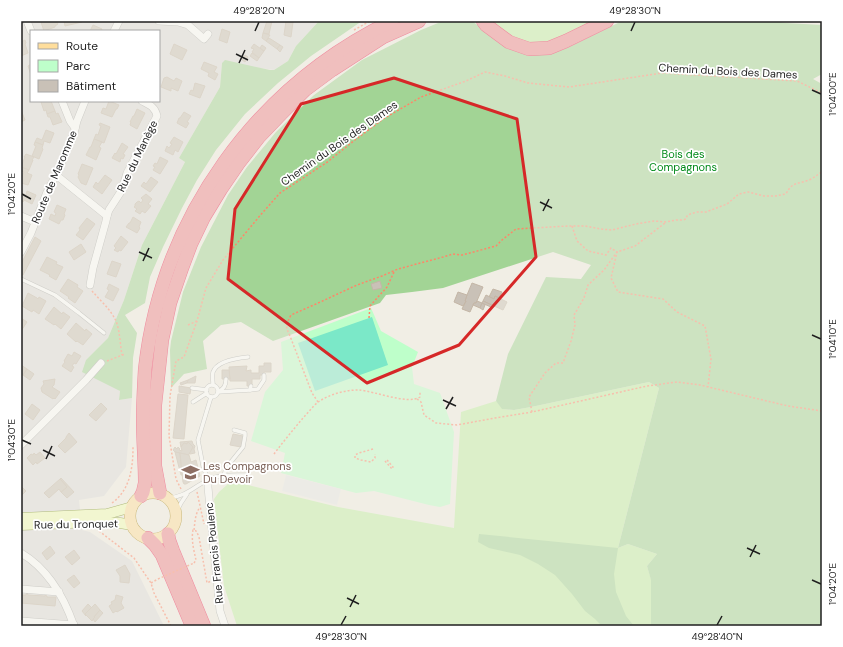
<svg xmlns="http://www.w3.org/2000/svg" width="843" height="647" viewBox="0 0 843 647" font-family="'DM Sans',sans-serif">
<style>
.residential{fill:#dedcdc;fill-rule:evenodd}
.grass{fill:#c3f0a6}
.forest{fill:#a2d495}
.park{fill:#beffca}
.pitch{fill:#7be8c8}
.parking{fill:#e7e7e7}
.building{fill:#c9c1b7;stroke:#c4b6a6}
.lines{fill:none;stroke-linecap:round;stroke-linejoin:round}
.lane-casing{stroke:#a6a6a6;stroke-width:4.5}
.street-casing{stroke:#a6a6a6;stroke-width:8}
.secondary-casing{stroke:#637d00;stroke-width:11}
.primary-casing{stroke:#9b7700;stroke-width:12}
.highway-casing{stroke:#ed1449;stroke-width:14}
.path{stroke:#ff8668;stroke-width:1.5;stroke-dasharray:2 2;stroke-linecap:butt}
.lane{stroke:#fff;stroke-width:3.5}
.street{stroke:#fff;stroke-width:7}
.secondary{stroke:#f4ffb5;stroke-width:10}
.primary{stroke:#ffde9c;stroke-width:11}
.highway{stroke:#f0858f;stroke-width:13}
.path-bridge{stroke:#ff8668;stroke-width:1.5;stroke-dasharray:2 2;stroke-linecap:butt}
.marked{fill:none;stroke:#d62828;stroke-width:3;stroke-linejoin:round}
.ticks{fill:none;stroke:#1f1f1f;stroke-width:1.5}
.labels{text-anchor:middle;dominant-baseline:central;stroke-width:3.5;stroke-linejoin:round;paint-order:stroke}
.street-label{font-size:11px;fill:#1f1f1f;stroke:#fff}
.park-label{font-size:11px;fill:#018a19;stroke:#fff}
.education-label{font-size:11px;fill:#785e54;stroke:#fff;text-anchor:start}
.neatline{fill:none;stroke:#1f1f1f;stroke-width:1.5}
.ticks-label{font-size:10px;text-anchor:middle;fill:#1f1f1f}
</style>
<rect width="100%" height="100%" fill="#f1eee5"/>
<!-- residential -->
<path class="residential" d="M21,21H319L296,46L288,61L274,70L222,63L220,87L179,158L185,162L142,245L124,300L108,338L86,360L120,391L119,400L132,398L126,467L104,496L79,500L82,530L90,532L132,561L164,626H21ZM31,31H159V101H31Z"/>
<!-- grass -->
<g class="grass">
<polygon points="489,21 598,21 545,44 520,42"/>
<polygon points="649,382 659,388 618,548 628,544 657,554 647,566 651,579 651,626 237,626 224,586 214,499 219,492 228,484 244,484 338,507 454,528 461,412 496,401 503,409 514,410 531,407"/>
</g>
<!-- forest -->
<g class="forest">
<polygon points="319,21 362,21 311,56 278,83 245,114 216,150 197,180 182,208 163,247 150,277 145,303 125,315 137,333 133,358 132,398 119,400 120,391 82,372 86,360 108,338 124,300 142,245 185,162 179,158 220,87 222,63 225,60 270,70 274,70 288,61 296,46"/>
<polygon points="443,21 472,21 507,47 526,54 548,55 569,47 622,21 774,21 786,23 822,25 822,74 813,79 822,84 822,626 651,626 651,580 647,566 657,554 628,544 618,548 614,574 616,592 626,616 634,626 602,626 595,619 585,611 572,594 555,575 538,564 520,555 489,548 478,542 479,534 618,548 659,388 649,382 531,407 514,410 502,409 496,401 508,354 546,277 581,279 591,265 553,252 443,288 412,292 386,295 380,303 273,341 241,322 221,325 203,341 207,369 184,374 171,388 170,350 171,341 183,292 201,247 228,195 247,167 276,132 314,95 362,60 421,30"/>
</g>
<!-- park -->
<polygon class="park" points="371,308 381,331 418,352 412,367 414,384 440,393 454,432 450,504 440,507 429,505 374,491 356,493 281,473 285,453 251,441 265,392 283,370 281,342"/>
<!-- pitch -->
<polygon class="pitch" points="372,317 388,365 315,391 298,343"/>
<!-- parking -->
<polygon class="parking" points="286,475 341,489 337,505 282,491"/>
<!-- building -->
<g class="building">
<polygon points="44,21 56,21 58,24 55,26 55,27 44,31 41,22"/>
<polygon points="64,21 81,21 82,22 65,26"/>
<polygon points="267,21 272,21 269,34 263,33"/>
<polygon points="286,21 293,22 291,37 284,35"/>
<polygon points="93,25 102,29 101,31 90,31"/>
<polygon points="222,29 230,32 227,43 219,40"/>
<polygon points="263,33 270,35 266,41 262,38"/>
<polygon points="269,38 280,45 277,49 266,41"/>
<polygon points="25,40 26,43 25,44 28,53 21,56 21,42"/>
<polygon points="174,44 187,50 182,60 170,54"/>
<polygon points="254,44 264,51 259,58 252,52 254,49 251,48"/>
<polygon points="262,45 266,48 264,51 260,48"/>
<polygon points="280,45 283,47 280,52 277,49"/>
<polygon points="252,53 259,58 257,61 250,56"/>
<polygon points="245,55 248,57 245,62 242,60"/>
<polygon points="204,62 217,67 214,72 218,74 215,80 208,76 209,73 201,69"/>
<polygon points="31,64 31,75 28,66"/>
<polygon points="167,77 174,81 176,78 182,81 178,91 171,88 171,91 161,87 164,78"/>
<polygon points="195,83 205,86 200,98 189,94 191,90 193,91"/>
<polygon points="43,101 51,101 55,111 47,114 46,110 44,111 41,102"/>
<polygon points="109,101 119,105 117,109 116,109 112,117 101,113 103,108 106,109"/>
<polygon points="137,109 145,113 137,129 130,125 131,122 130,122 133,116 134,116"/>
<polygon points="21,110 25,120 21,122"/>
<polygon points="55,111 56,114 58,113 62,122 53,125 50,117 48,117 47,114"/>
<polygon points="184,112 191,116 187,122 189,123 186,128 177,123 179,118 180,118"/>
<polygon points="100,123 110,127 104,143 94,139 96,134 98,135 101,126 99,125"/>
<polygon points="46,130 54,133 50,143 44,141 43,145 35,142 37,138 42,140"/>
<polygon points="174,137 183,142 178,152 175,150 173,155 165,151 167,146 169,148 172,144 170,143"/>
<polygon points="94,139 102,142 99,147 101,148 96,160 86,155 90,147 91,147"/>
<polygon points="35,142 43,145 42,148 43,149 39,159 32,156 36,146 34,145"/>
<polygon points="122,143 128,147 123,154 125,155 123,159 121,158 120,162 112,158 115,153 116,154"/>
<polygon points="26,154 34,157 32,160 33,160 29,170 21,167 25,157 24,157"/>
<polygon points="160,157 168,161 160,174 153,170 155,167 153,166 155,163 157,164"/>
<polygon points="82,164 93,168 86,185 81,183 78,177 79,175 78,174"/>
<polygon points="21,167 29,170 27,173 32,175 28,185 21,183 21,179 24,172 21,171"/>
<polygon points="105,175 112,180 102,194 93,187 96,182 98,184"/>
<polygon points="151,177 158,182 150,192 141,186 144,182 146,184"/>
<polygon points="27,191 36,195 32,204 24,200 23,202 21,201 21,197 22,193 26,195"/>
<polygon points="146,194 152,199 148,204 151,206 145,213 142,211 140,214 135,211 137,209 134,207 135,206 135,204 137,202 139,201 141,203 143,200 141,198"/>
<polygon points="57,205 66,209 64,214 65,215 63,220 61,220 59,224 49,219 51,214 55,216 56,213 54,212"/>
<polygon points="133,217 141,222 139,227 140,228 137,233 126,227 129,223 130,223"/>
<polygon points="87,218 95,224 83,240 76,235 80,230 79,228"/>
<polygon points="121,236 128,242 121,251 119,250 118,252 114,250 116,248 114,246"/>
<polygon points="35,237 41,241 23,275 21,274 21,264"/>
<polygon points="81,244 86,252 74,260 69,252"/>
<polygon points="47,257 57,262 56,264 63,267 56,280 49,276 50,275 40,270"/>
<polygon points="112,261 121,264 116,277 107,274"/>
<polygon points="68,279 78,285 77,287 83,291 75,303 68,298 69,297 60,291"/>
<polygon points="380,281 382,288 373,290 371,284"/>
<polygon points="472,283 483,287 476,303 474,303 470,312 462,309 466,301 465,301 467,295"/>
<polygon points="109,284 119,289 113,301 105,297 109,290 107,289"/>
<polygon points="493,289 502,292 499,298 495,296 494,299 489,297"/>
<polygon points="458,292 467,295 465,301 466,301 463,306 454,302"/>
<polygon points="28,293 37,298 38,299 39,297 46,301 39,314 33,310 32,312 22,306"/>
<polygon points="486,295 494,299 495,296 507,302 503,310 483,301"/>
<polygon points="477,301 482,303 480,308 473,305 474,303 476,303"/>
<polygon points="483,301 494,306 493,308 482,303"/>
<polygon points="482,303 485,305 483,310 480,308"/>
<polygon points="54,307 62,314 63,312 70,317 61,329 55,324 54,325 45,319"/>
<polygon points="21,318 27,322 21,331"/>
<polygon points="76,323 85,331 86,329 92,334 83,345 77,341 76,342 67,334"/>
<polygon points="74,352 81,356 76,364 74,363 72,366 74,367 71,372 62,366 65,362 64,361 68,354 72,356"/>
<polygon points="264,363 271,363 271,372 264,372 264,375 260,375 260,379 252,379 252,386 247,386 247,381 230,381 229,367 247,366 246,371 251,370 251,373 259,373 259,366 264,366"/>
<polygon points="21,365 27,369 23,375 21,374"/>
<polygon points="27,369 34,374 30,380 23,375"/>
<polygon points="222,370 229,370 230,379 222,379"/>
<polygon points="196,376 195,383 187,383 188,380"/>
<polygon points="55,379 54,385 52,387 60,392 55,399 54,398 53,399 42,392 41,388 44,384 43,381"/>
<polygon points="188,380 187,383 181,385 180,383"/>
<polygon points="179,386 191,388 190,394 179,392"/>
<polygon points="178,394 188,395 184,439 173,438"/>
<polygon points="101,403 107,409 96,421 89,415"/>
<polygon points="32,404 40,410 33,420 25,414"/>
<polygon points="69,433 77,442 65,453 58,446 66,438 66,437"/>
<polygon points="233,434 243,436 241,447 230,445"/>
<polygon points="192,441 193,444 195,446 194,449 195,453 190,454 189,453 193,447 188,442 187,444 184,443 181,447 180,442"/>
<polygon points="188,442 193,447 189,454 189,455 175,452 173,450 175,447 177,449 178,447 180,449 179,450 182,451 181,447 184,443 187,444"/>
<polygon points="40,452 45,458 37,464 36,462 33,465 27,458 31,454 33,455 34,453 36,455"/>
<polygon points="175,452 180,453 182,475 181,475"/>
<polygon points="180,453 189,455 191,462 196,460 200,476 186,484 184,484 183,482"/>
<polygon points="61,478 74,492 67,498 61,492 67,487 60,479"/>
<polygon points="60,479 67,487 61,492 59,489 49,498 44,493"/>
<polygon points="21,486 26,491 21,496"/>
<polygon points="50,546 55,553 47,560 42,553"/>
<polygon points="74,550 80,558 72,565 65,557"/>
<polygon points="125,565 130,574 129,583 120,582 120,576 116,570"/>
<polygon points="74,575 80,583 74,588 67,580"/>
<polygon points="27,593 28,595 45,596 45,595 47,596 47,597 56,597 55,606 21,603 21,595 26,595"/>
<polygon points="116,595 123,597 121,603 124,608 117,612 116,611 113,613 109,606 112,604 111,602 115,600"/>
<polygon points="88,604 92,608 85,614 86,616 82,611"/>
<polygon points="95,604 100,610 94,617 95,617 92,621 85,614"/>
<polygon points="100,610 103,613 95,622 93,619 95,617 94,617"/>
</g>
<g class="lines">
<defs>
<g id="lane">
<polyline points="21,279 55,295 79,313 104,333"/>
<path d="M213,385C213,381 212,376 213,372C217,361 238,358 248,357"/>
<circle cx="212" cy="391" r="6"/>
<polyline points="192,388 207,390"/>
<polyline points="250,390 258,389 264,380 264,375"/>
<path d="M219,391C224,389 226,385 226,379"/>
<polyline points="218,392 250,390 251,386"/>
<polyline points="193,402 207,393"/>
<polyline points="224,476 226,468 243,447 245,436 245,433 234,430"/>
<polyline points="208,480 203,466 198,440 211,397"/>
<path d="M168,498C186,497 193,487 208,480C220,474 233,475 246,475"/>
<polyline points="176,513 181,503 187,494"/>
</g>
<g id="street">
<polyline points="27,21 31,31"/>
<polyline points="159,21 178,22 188,25 204,39 208,34"/>
<polyline points="114,31 119,21"/>
<polyline points="62,101 70,121 75,128"/>
<polyline points="56,175 107,216"/>
<polyline points="21,216 35,222"/>
<polyline points="21,252 31,233 47,192 58,171 74,133 77,121 85,101"/>
<path d="M90,285L93,268L106,221L107,216L109,210L122,190L127,173L157,116C155,107 150,105 142,101"/>
<polyline points="21,445 86,380 101,363"/>
<polyline points="208,480 208,487 212,530 220,611 225,626"/>
<path d="M21,553C48,569 64,597 74,626"/>
<polyline points="21,589 59,592"/>
<polyline points="21,621 74,625"/>
</g>
<g id="secondary">
<polyline points="21,518 107,514 132,507"/>
<polyline points="21,525 94,522 120,523 132,525"/>
</g>
<circle id="primary" cx="153" cy="516" r="23"/>
<g id="highway">
<polyline points="483,21 486,25 509,42 529,49 549,48 566,41 607,21"/>
<polyline points="160,493 155,466 155,405 162,340 170,303 182,268 191,244 204,217 221,189 238,164 259,137 282,113 305,90 332,70 383,37 419,21"/>
<path d="M141,496L143,492L145,483C145,462 143,441 143,420C143,403 144,386 145,369C162,217 256,87 392,21"/>
<polyline points="168,534 169,540 173,551 204,626"/>
<polyline points="148,538 155,545 162,555 192,626"/>
</g>
</defs>
<!-- lane casing -->
<use href="#lane" class="lane-casing"/>
<!-- street casing -->
<use href="#street" class="street-casing"/>
<!-- secondary casing -->
<use href="#secondary" class="secondary-casing"/>
<!-- primary casing -->
<use href="#primary" class="primary-casing"/>
<!-- highway casing -->
<use href="#highway" class="highway-casing"/>
<!-- path -->
<g class="path">
<polyline points="354,30 370,21"/>
<polyline points="572,226 577,241 588,251 606,255 611,248 617,252 611,278 618,292 663,299 677,312 705,326 711,359 708,387"/>
<path d="M92,291C100,300 111,310 116,321C120,331 120,344 122,355"/>
<polyline points="369,318 370,306 387,287 394,272"/>
<polyline points="188,325 197,321 206,288 223,260 258,218 280,193 326,163 355,140 383,119 421,97 466,81 485,72 505,76 528,83 569,87 662,73 797,81 822,93"/>
<polyline points="107,361 125,354"/>
<polyline points="417,399 421,402 424,415 436,423 457,425 495,418 532,412 647,386 677,382 700,385 788,406 822,411"/>
<path d="M318,402L312,393L290,336C285,326 286,325 291,315L316,304L357,285L382,276L398,269L443,257L453,254L462,255L496,246L502,240L516,229L568,226H585L601,229L612,230L636,224L654,221L666,222L676,220H683L686,219L687,216L690,214L697,212H706L727,204L739,194L748,192L764,196H775L786,194C793,180 799,185 811,179C815,177 818,174 822,172"/>
<polyline points="532,412 529,397 545,373 556,363 563,363 571,341 575,325 574,315 584,298 588,285 604,270 617,252 635,246 665,223"/>
<polyline points="373,449 359,453 355,455 355,458 361,460 371,462 375,458 375,454"/>
<path d="M274,454C283,442 293,430 303,418C308,413 313,406 318,402C330,394 345,390 359,390C374,391 408,405 420,397V391"/>
<polyline points="385,461 392,469 393,467 387,460"/>
<polyline points="181,489 176,479 169,436 170,396 176,361 184,357 197,321"/>
<polyline points="197,492 204,524"/>
<path d="M112,503C130,490 133,468 133,447"/>
<path d="M194,530C195,522 195,514 200,507"/>
<polyline points="99,531 134,558 151,583 154,593 171,626"/>
<path d="M194,563L196,560C194,551 191,540 193,530C197,530 197,533 199,537L207,583L211,581"/>
<polyline points="151,583 158,579"/>
</g>
<!-- lane -->
<use href="#lane" class="lane"/>
<!-- street -->
<use href="#street" class="street"/>
<!-- secondary -->
<use href="#secondary" class="secondary"/>
<!-- primary -->
<use href="#primary" class="primary"/>
<!-- highway -->
<use href="#highway" class="highway"/>
<!-- path-bridge -->
<polyline class="path-bridge" points="158,579 194,563"/>
</g>
<!-- marked area -->
<path d="M0 0H843V647H0ZM394,78L517,119L536,257L459,345L367,383L228,279L235,209L301,104Z" fill="#f1eee5" fill-opacity=".55" fill-rule="evenodd"/>
<path class="marked" d="M394,78L517,119L536,257L459,345L367,383L228,279L235,209L301,104Z"/>
<!-- ticks -->
<path class="ticks" d="M255,31L259,22M631,31L635,22M236,54L248,60M239,63L245,50M812,90L821,94M22,194L31,199M540,202L552,208M543,211L549,199M139,252L152,258M143,261L149,248M812,335L821,339M443,400L456,406M446,409L453,397M22,440L31,444M43,450L55,456M46,459L52,446M747,548L760,554M750,557L756,545M812,580L821,584M347,598L359,604M350,607L356,595M341,625L346,616M717,625L722,616"/>
<!-- icons -->
<defs>
<symbol id="university-bare" viewBox="-9 -9 18 18"><path d="M0-5L7-2L0 1L-7-2ZM-4 1L0 2.5L4 1V4Q0 6-4 4Z" fill="#8d6e63" stroke="#fff" stroke-width="2.5" paint-order="stroke"/></symbol>
</defs>
<g fill-rule="evenodd">
<use href="#university-bare" x="178" y="460" width="25" height="25"/>
</g>
<g class="labels">
<!-- street labels -->
<g class="street-label">
<text transform="translate(728 71) rotate(3)">Chemin du Bois des Dames</text>
<text transform="translate(339 143) rotate(-35)">Chemin du Bois des Dames</text>
<text transform="translate(137 156) rotate(-64)">Rue du Manège</text>
<text transform="translate(54 177) rotate(-67)">Route de Maromme</text>
<text transform="translate(76 524) rotate(-1)">Rue du Tronquet</text>
<text transform="translate(214 553) rotate(-96)">Rue Francis Poulenc</text>
</g>
<!-- park labels -->
<g class="park-label">
<text x="683" y="154">Bois des<tspan x="683" dy="13">Compagnons</tspan></text>
</g>
<!-- education labels -->
<g class="education-label">
<text x="203" y="466">Les Compagnons<tspan x="203" dy="13">Du Devoir</tspan></text>
</g>
</g>
<!-- border -->
<rect width="843" height="647" fill="none" stroke="#ffffff" stroke-width="44"/>
<!-- legend -->
<rect x="30" y="30" width="130" height="72" fill="#ffffff" stroke="#a5a5a5"/>
<rect x="38" y="43" width="20" height="6" fill="#ffde9c" stroke="#a5a5a5"/>
<text x="66" y="50" font-size="12" fill="#1f1f1f">Route</text>
<rect x="38" y="60" width="20" height="12" fill="#beffca" stroke="#a5a5a5"/>
<text x="66" y="70" font-size="12" fill="#1f1f1f">Parc</text>
<rect x="38" y="80" width="20" height="12" fill="#c9c1b7" stroke="#a5a5a5"/>
<text x="66" y="90" font-size="12" fill="#1f1f1f">Bâtiment</text>
<rect x="22" y="22" width="799" height="603" class="neatline"/>
<g class="ticks-label">
<text x="259" y="14">49°28'20"N</text>
<text x="635" y="14">49°28'30"N</text>
<text transform="translate(832 94) rotate(-90)" y="4">1°04'00"E</text>
<text transform="translate(11 194) rotate(-90)" y="4">1°04'20"E</text>
<text transform="translate(832 339) rotate(-90)" y="4">1°04'10"E</text>
<text transform="translate(11 440) rotate(-90)" y="4">1°04'30"E</text>
<text transform="translate(832 584) rotate(-90)" y="4">1°04'20"E</text>
<text x="341" y="640">49°28'30"N</text>
<text x="717" y="640">49°28'40"N</text>
</g>
</svg>
